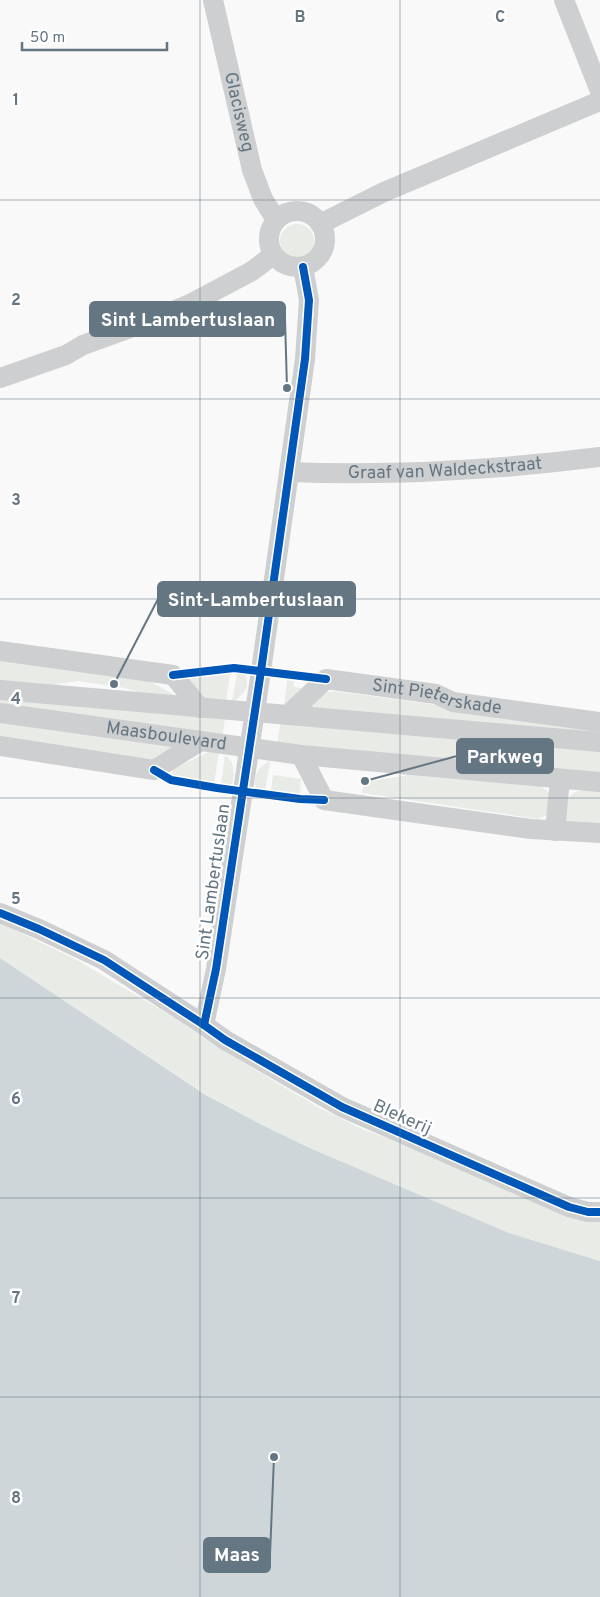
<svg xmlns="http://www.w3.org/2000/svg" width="600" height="1597" viewBox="0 0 600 1597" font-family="Overpass,sans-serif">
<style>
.green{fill:#e8ebe6}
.water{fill:#ced6d9}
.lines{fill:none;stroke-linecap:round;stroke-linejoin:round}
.minor{stroke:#cecfd0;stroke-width:20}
.cycleway-casing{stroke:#fff;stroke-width:11}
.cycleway{stroke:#0057b8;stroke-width:8}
.grid{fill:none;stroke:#657683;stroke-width:1;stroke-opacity:0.55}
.labels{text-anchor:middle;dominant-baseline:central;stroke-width:5;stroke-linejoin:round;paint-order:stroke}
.street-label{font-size:18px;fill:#657683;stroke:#fff}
.grid-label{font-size:16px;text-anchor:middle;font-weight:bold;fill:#657683;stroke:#fff;stroke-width:5;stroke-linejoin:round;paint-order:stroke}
.leader{fill:none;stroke:#657683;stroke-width:2}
.callout-dot{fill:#657683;stroke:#fff;stroke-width:2}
.callout{fill:#657683;stroke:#657683;stroke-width:2}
.callout-label{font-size:19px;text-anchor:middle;font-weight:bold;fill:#fff}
</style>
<rect width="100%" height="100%" fill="#f9f9f9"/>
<!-- green -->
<g class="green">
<circle cx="297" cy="241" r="17"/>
<polygon points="0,656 148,680 178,697 164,700 125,688 78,681 38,687 0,684"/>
<polygon points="230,673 226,703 204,698 189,683 188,675"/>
<path d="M237,673L244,674C252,686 243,696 232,702Z"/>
<polygon points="287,680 294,681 294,687 301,688 302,690 284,706"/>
<polygon points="333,691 600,727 600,736 310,710 309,707 324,693"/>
<polygon points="0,697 225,718 222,740 0,707"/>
<polygon points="0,720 174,746 149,761 0,738"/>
<polygon points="281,721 600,748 600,775 277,744"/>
<polygon points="211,751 219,752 214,784 172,776 173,769"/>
<path d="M225,755C236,763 234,774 232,786L221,785Z"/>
<path d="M270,761L265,791L256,789C252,778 259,765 270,761Z"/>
<polygon points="273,775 301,779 300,794 271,791"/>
<polygon points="408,775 540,786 545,789 550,794 547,815 538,819 362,793 364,782"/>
<path d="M582,790L600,791V825L565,824C566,808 564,793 582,790Z"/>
<polygon points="0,923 75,959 173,1017 219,1048 316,1106 360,1128 600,1221 600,1261 509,1233 312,1149 262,1125 207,1095 0,958"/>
</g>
<!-- water -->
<polygon class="water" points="0,958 206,1095 262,1125 312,1149 509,1233 600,1261 600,1597 0,1597"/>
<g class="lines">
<!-- minor -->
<g class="minor">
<path id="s1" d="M213,0L252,170L263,199L276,220"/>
<polyline points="564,0 600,91"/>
<circle cx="297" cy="239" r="28"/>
<polyline points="320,224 384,192 600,101"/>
<polyline points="0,378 66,355 83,345 152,320 190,304 252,271 273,255"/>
<path id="s2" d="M289,472C393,476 497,470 600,457"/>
<polyline points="0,651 173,675 200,708"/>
<polyline points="0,690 600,742"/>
<path id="s3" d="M0,713L301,755L600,782"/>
<path id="s4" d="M288,715L326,679L436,694L453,702L600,722"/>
<polyline points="0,746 154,770 199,742"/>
<polyline points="301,755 324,800 531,829 600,833"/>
<polyline points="555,831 560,779"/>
<polyline points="0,913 39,929 104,960 204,1025 225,1040 342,1107 569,1207 588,1212 600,1212"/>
<polyline points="204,1025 216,969 261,671 305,359 309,300 303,267"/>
</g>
<defs>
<g id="cycleway">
<polyline points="173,675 234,668 326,679"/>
<polyline points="154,770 171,780 217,788 300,799 324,800"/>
<polyline points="0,913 39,929 104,960 204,1025 225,1040 342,1107 569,1207 588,1212 600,1212"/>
<polyline points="204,1025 216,969 261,671 305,359 309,300 303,267"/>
</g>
</defs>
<!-- cycleway casing -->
<use href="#cycleway" class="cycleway-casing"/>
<!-- cycleway -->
<use href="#cycleway" class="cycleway"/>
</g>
<!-- grid -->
<path class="grid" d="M200,0V1597M400,0V1597M0,200H600M0,399H600M0,599H600M0,798H600M0,998H600M0,1198H600M0,1397H600"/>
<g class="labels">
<!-- street labels -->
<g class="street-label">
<text stroke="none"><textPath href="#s1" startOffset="115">Glacisweg</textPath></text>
<text stroke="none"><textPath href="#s2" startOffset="156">Graaf van Waldeckstraat</textPath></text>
<text stroke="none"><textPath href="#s4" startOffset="165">Sint Pieterskade</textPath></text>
<text stroke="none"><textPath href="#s3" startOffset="168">Maasboulevard</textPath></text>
<text transform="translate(214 882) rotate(-82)">Sint Lambertuslaan</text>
<text transform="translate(402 1118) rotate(24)">Blekerij</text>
</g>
</g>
<g class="grid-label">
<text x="300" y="22">B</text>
<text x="500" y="22">C</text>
<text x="16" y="105">1</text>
<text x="16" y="305">2</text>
<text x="16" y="505">3</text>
<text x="16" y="704">4</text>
<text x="16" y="904">5</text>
<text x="16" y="1104">6</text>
<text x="16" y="1303">7</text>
<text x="16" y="1503">8</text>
</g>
<!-- callouts -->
<path class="leader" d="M287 388L285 319M114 684L158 599M365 781L457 756M274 1457L270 1555"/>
<g class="callout-dot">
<circle cx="287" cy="388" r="5"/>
<circle cx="114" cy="684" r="5"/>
<circle cx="365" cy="781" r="5"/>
<circle cx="274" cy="1457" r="5"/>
</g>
<g class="callout">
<rect x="90" y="302" width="195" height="34" rx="5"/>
<rect x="158" y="582" width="197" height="34" rx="5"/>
<rect x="457" y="739" width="96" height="34" rx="5"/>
<rect x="204" y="1538" width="66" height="34" rx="5"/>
</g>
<g class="callout-label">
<text x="188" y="326">Sint Lambertuslaan</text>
<text x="256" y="606">Sint-Lambertuslaan</text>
<text x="505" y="763">Parkweg</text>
<text x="237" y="1561">Maas</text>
</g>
<!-- scale -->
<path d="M22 42v8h145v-8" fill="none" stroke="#657683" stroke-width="2.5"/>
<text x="30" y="42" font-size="15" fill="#657683" stroke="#ffffff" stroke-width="4" paint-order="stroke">50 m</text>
</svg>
